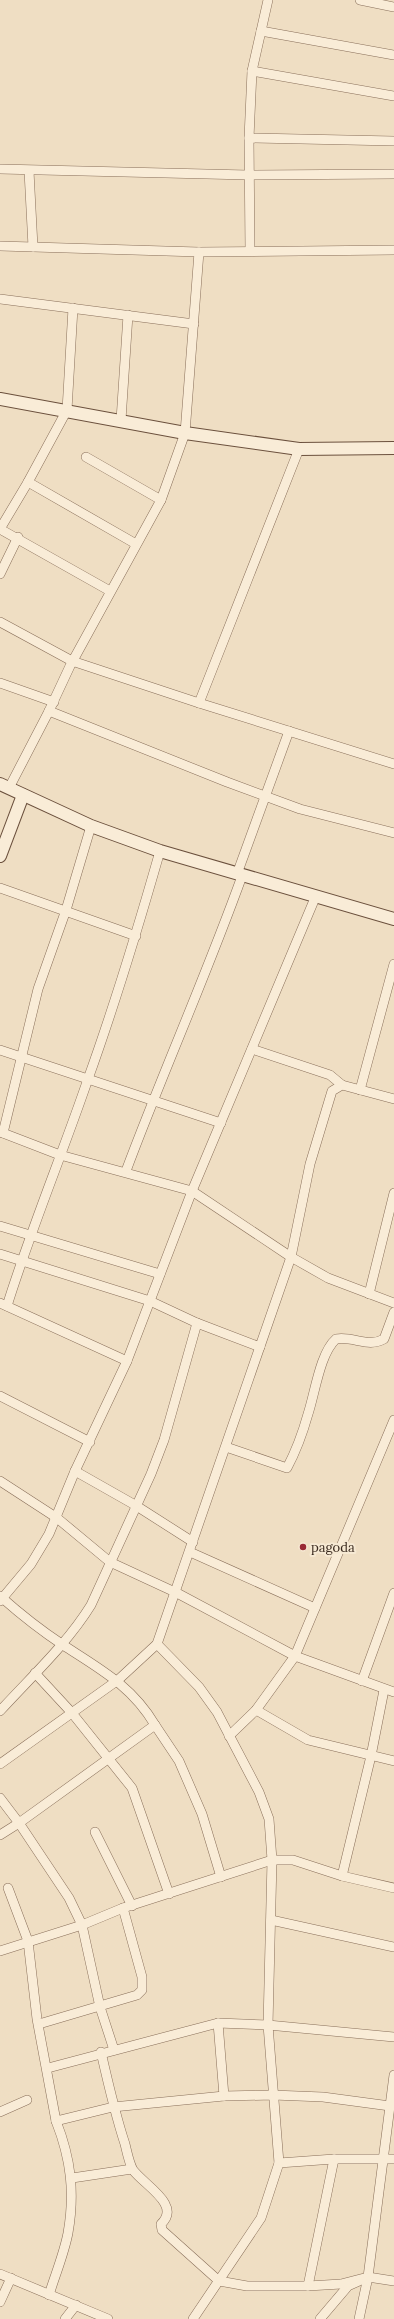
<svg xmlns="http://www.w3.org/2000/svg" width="394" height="2319" viewBox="0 0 394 2319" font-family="Lora,serif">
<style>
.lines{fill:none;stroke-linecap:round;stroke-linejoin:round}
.street-casing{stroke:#896f5a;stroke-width:10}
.secondary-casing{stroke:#6b503d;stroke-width:14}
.street{stroke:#f9ecd7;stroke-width:9}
.secondary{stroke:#f9ecd7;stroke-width:12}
.poi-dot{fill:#992934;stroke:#f6e9d3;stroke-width:1.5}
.labels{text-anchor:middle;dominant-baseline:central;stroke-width:4;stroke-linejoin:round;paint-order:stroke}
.poi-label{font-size:13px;fill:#39291e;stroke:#f6e9d3;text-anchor:start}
</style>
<rect width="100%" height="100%" fill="#efdec3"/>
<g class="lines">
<defs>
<g id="street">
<polyline points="360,0 394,7"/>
<polyline points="261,31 394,55"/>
<polyline points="252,71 394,96"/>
<polyline points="249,138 394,141"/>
<polyline points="0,169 248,175 394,174"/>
<polyline points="29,171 33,247"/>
<polyline points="0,246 199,252 394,250"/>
<polyline points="250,251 249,138 252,71 268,0"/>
<polyline points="0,299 194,324"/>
<polyline points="73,308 67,410 28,482 0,529 110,591"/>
<polyline points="121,420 128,315"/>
<polyline points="86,457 161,500"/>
<polyline points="28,482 136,544"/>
<polyline points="0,574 18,537"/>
<polyline points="0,622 72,661 199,703 394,764"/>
<polyline points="0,683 54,702"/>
<polyline points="199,703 299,449"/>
<polyline points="49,711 227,782 300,809 394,833"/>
<polyline points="9,788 49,711 70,666 161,500 185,433 199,252"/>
<polyline points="237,874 289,731"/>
<polyline points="0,888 136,936"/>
<polyline points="252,1049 330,1075 342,1085"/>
<polyline points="0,1050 221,1123"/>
<polyline points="360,1090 394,964"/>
<polyline points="0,1132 60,1155 192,1191 291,1257 328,1278 394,1303"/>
<polyline points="3,1133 38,989 66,910 91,826"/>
<path d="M126,1171C163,1072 206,976 242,876"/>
<polyline points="0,1226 160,1274"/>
<polyline points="0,1254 150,1301 197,1323 260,1347"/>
<polyline points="369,1294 394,1193"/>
<polyline points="0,1303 127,1361"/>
<path d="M7,1306C31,1229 62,1155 88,1079C115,1004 138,928 160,851"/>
<polyline points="0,1396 90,1442"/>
<path d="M226,1447L287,1468C296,1451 303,1432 308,1414C315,1393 320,1353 336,1339C354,1336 368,1348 384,1339L394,1312"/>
<polyline points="75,1471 135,1505 193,1542"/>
<polyline points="0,1481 57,1518 110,1562 177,1593 295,1656 394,1692"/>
<polyline points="190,1552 315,1608"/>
<path d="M0,1596C19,1613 42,1631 63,1645C100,1669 132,1686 155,1725L19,1823L0,1835"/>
<polyline points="0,1601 31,1564 49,1534 75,1471 127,1361 192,1191 315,898"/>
<polyline points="157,1644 199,1687 217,1712 259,1792 269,1819 272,1860 268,2025 279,2163 261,2218 193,2319"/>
<polyline points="35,1673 72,1713 132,1788 169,1894"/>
<polyline points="362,1681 394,1593"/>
<polyline points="256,1710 308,1740 394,1761"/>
<path d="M0,1711C31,1677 67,1644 91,1605L151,1474L164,1440L197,1323"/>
<polyline points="155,1725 179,1761 202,1814 221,1877"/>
<polyline points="229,1736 256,1710 295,1656 394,1420"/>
<polyline points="0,1764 118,1680 157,1644 291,1257 310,1164 332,1091 342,1085 394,1099"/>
<polyline points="0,1798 19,1823 69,1898 82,1925 100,2007 114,2050"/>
<polyline points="95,1832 132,1906"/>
<polyline points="342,1876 371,1756 384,1690"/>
<polyline points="8,1888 28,1941 37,2019 56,2121 113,2107 224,2096 273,2095 323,2097 390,2106"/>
<polyline points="271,1920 394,1947"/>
<polyline points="0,1951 82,1925 123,1908 272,1860 293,1860 342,1876 394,1888"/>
<polyline points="218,2023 224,2096"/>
<polyline points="39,2024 137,1995 142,1990 142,1977 123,1908"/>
<path d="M101,2052C108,2083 115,2114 125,2144C127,2152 129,2163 133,2170C144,2185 182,2205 161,2224L162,2230L219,2281L247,2286H308L341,2284L368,2277"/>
<polyline points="48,2068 218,2023 268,2025 394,2037"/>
<polyline points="0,2112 27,2100"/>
<polyline points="279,2163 334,2159 394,2159"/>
<polyline points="72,2178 132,2169"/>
<polyline points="0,2274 108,2319"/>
<polyline points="308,2286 334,2159"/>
<path d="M49,2295C55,2275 64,2254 68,2233C75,2193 71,2159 56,2121"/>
<polyline points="0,2302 11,2278"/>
<polyline points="65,2319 76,2305"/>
<polyline points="320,2319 348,2286 368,2277 394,2281"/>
<polyline points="359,2319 368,2277 394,2075"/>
</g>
<g id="secondary">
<polyline points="0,399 185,433 299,449 394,448"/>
<polyline points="0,784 91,826 160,851 394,919"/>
<polyline points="0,856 23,795"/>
</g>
</defs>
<!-- street casing -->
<use href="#street" class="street-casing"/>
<!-- secondary casing -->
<use href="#secondary" class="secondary-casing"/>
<!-- street -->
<use href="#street" class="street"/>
<!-- secondary -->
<use href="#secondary" class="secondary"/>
</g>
<!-- markers -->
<circle class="poi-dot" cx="303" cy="1547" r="4"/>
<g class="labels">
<!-- poi labels -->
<g class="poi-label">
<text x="311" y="1547">pagoda</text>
</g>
</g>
</svg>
